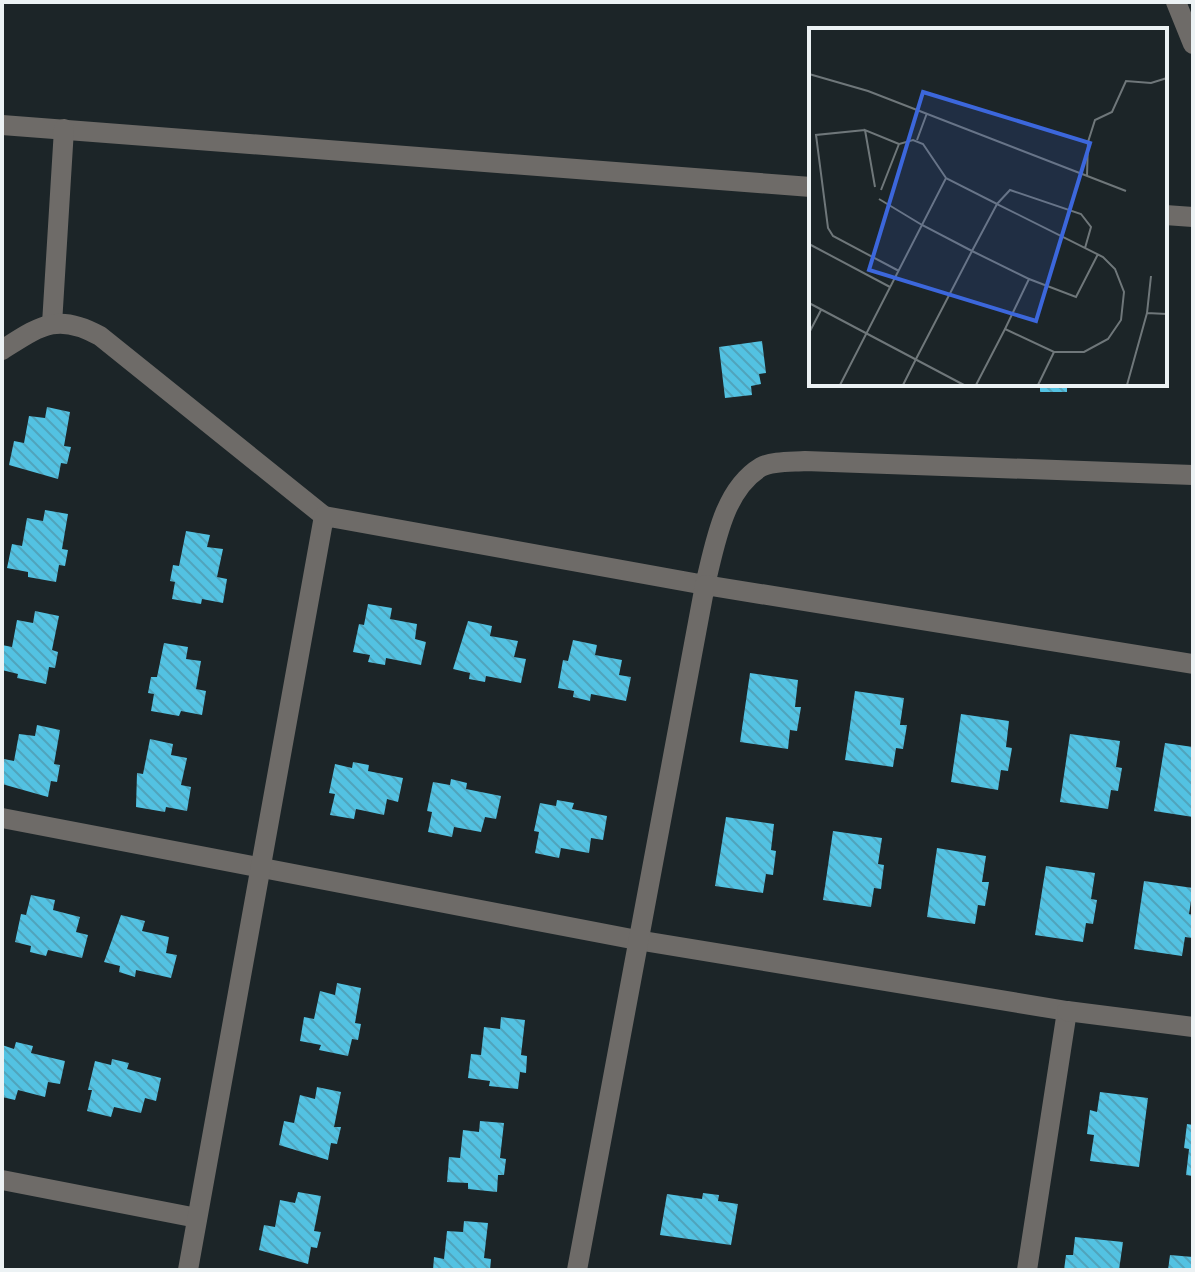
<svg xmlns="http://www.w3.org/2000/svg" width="1195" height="1272" viewBox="0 0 1195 1272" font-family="Commissioner,sans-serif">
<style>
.building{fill:url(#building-back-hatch)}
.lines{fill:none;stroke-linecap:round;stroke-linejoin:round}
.minor{stroke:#6e6b68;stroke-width:20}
.inset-road{fill:none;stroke:#6f777a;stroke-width:2}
.view{fill:#3c67dc;fill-opacity:0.15;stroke:#3c67dc;stroke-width:4}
.inset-edge{fill:none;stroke:#ecf2f4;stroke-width:4}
</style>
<defs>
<pattern id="building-back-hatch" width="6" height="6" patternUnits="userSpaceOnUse" patternTransform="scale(2)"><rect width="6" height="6" fill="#53c2e2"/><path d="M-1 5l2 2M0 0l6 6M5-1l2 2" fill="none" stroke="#50a4bc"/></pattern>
</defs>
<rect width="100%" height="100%" fill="#1c2528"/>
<!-- building -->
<g class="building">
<polygon points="762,341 766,373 759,374 761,384 751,386 752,395 725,398 719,347"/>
<rect x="1040" y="384" width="27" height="8"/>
<polygon points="47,407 70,412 64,446 71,447 67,464 61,463 58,479 9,465 14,441 24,443 29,416 45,418"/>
<polygon points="45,510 68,514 62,549 68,550 65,566 59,565 56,582 28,577 28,572 7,568 12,544 22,546 27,518 43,521"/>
<polygon points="186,531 210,535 207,547 223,549 217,577 227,579 223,603 202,599 201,604 172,599 175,582 170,581 173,565 179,566"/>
<polygon points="368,604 392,608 390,619 417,624 415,639 426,642 421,665 386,658 385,665 368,662 370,655 353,652 359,624 364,625"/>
<polygon points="35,611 59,616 52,650 58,652 55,668 49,667 46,684 17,678 18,674 2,670 2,645 12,647 17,620 33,623"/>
<polygon points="468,621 492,626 490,636 518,641 514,657 526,659 521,683 486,676 485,682 469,679 470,673 453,669"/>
<polygon points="573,640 597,645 595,655 622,660 619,675 631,677 626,701 591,694 590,701 573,697 574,691 558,688 563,660 568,661"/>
<polygon points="164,643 188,647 186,659 201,661 196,689 206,691 202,715 181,711 179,716 151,711 154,694 148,693 151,677 157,677"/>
<polygon points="750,673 798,680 795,707 801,707 797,731 790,730 788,749 740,742"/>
<polygon points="855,691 904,698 900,725 907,725 903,749 896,748 893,767 845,760"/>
<polygon points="961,714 1009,721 1006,747 1012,748 1008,771 1001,770 998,790 951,782"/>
<polygon points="37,725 60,730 54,764 60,765 57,782 51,781 48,797 2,784 4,759 14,761 19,734 35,736"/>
<polygon points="1070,734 1120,741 1116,767 1122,768 1118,791 1111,790 1108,809 1060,802"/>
<polygon points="150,739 173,744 171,755 187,758 181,785 191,787 187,811 166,807 165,812 136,807 137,773 143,774"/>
<polygon points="1165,743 1193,747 1193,817 1154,811"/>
<polygon points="353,762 369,765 368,771 403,778 398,802 387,799 384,815 356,809 354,819 330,815 335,794 329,793 335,764 352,768"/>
<polygon points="451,779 467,783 466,789 501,796 496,819 485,817 481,832 454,827 452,837 428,832 432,812 427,811 433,782 450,785"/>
<polygon points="557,800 574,803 572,809 607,816 603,840 591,838 589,853 561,848 559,858 535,853 539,832 534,831 540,803 556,806"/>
<polygon points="726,817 774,824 771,850 776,851 773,875 766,874 763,893 715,886"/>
<polygon points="833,831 882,838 878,864 884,865 881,889 874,888 871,907 823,900"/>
<polygon points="937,848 986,856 982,882 989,882 985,906 978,905 975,924 927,917"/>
<polygon points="1046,866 1095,873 1091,899 1097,900 1093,924 1086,923 1083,942 1035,935"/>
<polygon points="1144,881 1193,888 1189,914 1193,915 1192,938 1185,937 1182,956 1134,949"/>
<polygon points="31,895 55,900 53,910 80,917 76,932 88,935 82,958 48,950 46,956 30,952 31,946 15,942 21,914 26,915"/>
<polygon points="121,915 145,921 142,931 169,937 166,953 177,955 171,978 136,970 135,977 119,972 120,966 104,962"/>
<polygon points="337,983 361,988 355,1023 361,1024 358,1040 352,1039 348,1056 319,1050 321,1045 300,1041 304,1017 314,1019 320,991 335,995"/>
<polygon points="501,1017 525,1020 521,1055 527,1056 526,1073 520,1072 518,1089 489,1086 490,1081 468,1078 471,1054 481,1055 484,1027 500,1029"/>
<polygon points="16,1042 33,1046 31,1053 65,1061 60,1084 48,1082 45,1097 18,1090 15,1100 2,1097 2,1045 14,1049"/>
<polygon points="112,1059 129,1063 127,1069 161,1078 156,1101 145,1098 141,1113 114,1107 111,1117 87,1111 92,1090 88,1090 95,1061 111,1065"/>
<polygon points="317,1087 341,1092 334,1127 341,1127 337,1144 331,1143 328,1160 279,1145 284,1121 294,1123 300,1095 315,1099"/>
<polygon points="1100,1092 1148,1098 1139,1167 1090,1161 1094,1135 1087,1134 1090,1110 1097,1112"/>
<polygon points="480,1121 504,1123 500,1158 506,1159 504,1175 498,1175 497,1192 468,1189 468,1183 447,1182 449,1157 460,1158 463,1130 479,1132"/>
<polygon points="1187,1124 1193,1125 1193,1176 1186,1175 1189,1149 1184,1148"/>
<polygon points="298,1192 321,1196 314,1231 321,1232 317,1248 311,1247 308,1264 259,1250 264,1225 275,1227 280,1200 295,1203"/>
<polygon points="703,1193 719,1195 718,1201 738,1204 731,1245 660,1235 667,1194 702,1199"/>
<polygon points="464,1221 488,1223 484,1258 491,1259 490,1270 433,1270 434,1257 444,1259 447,1231 463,1232"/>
<polygon points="1075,1237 1123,1242 1119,1270 1064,1270 1066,1255 1073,1255"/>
<polygon points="1170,1255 1193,1257 1193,1270 1168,1270"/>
</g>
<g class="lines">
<!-- minor -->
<g class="minor">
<polyline points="1176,2 1193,44"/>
<polyline points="2,125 811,187"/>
<polyline points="1165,215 1193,217"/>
<polyline points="52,324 64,129"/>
<path d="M2,350C40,326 57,312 100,336L324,516"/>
<polyline points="2,818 637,940 1067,1011 1027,1270"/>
<polyline points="1067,1011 1193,1027"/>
<polyline points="2,1180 197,1218"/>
<path d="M188,1270L324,516L705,585C715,545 723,490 761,467C772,461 793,462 805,461L1193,475"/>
<polyline points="577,1270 705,585 1193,664"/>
</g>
</g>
<!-- overview -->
<g transform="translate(809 28)">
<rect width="358" height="358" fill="#1c2528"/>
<path class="inset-road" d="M0,46L59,63L317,163M56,102L7,107L19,200L24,208L90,243M108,112L118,85M278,148L279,114L286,92L303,84L317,53L342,55L358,50M66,159L56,102L90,116M72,162L90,116L104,112L114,116L137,150M70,171L113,197L163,223L220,251L196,301L245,324H275L299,311L312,292L315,264L306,241L294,229L188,176L163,223L107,331L94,357M0,216L81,259M220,251L267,269L289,226M0,275L155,357M338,285L342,248M0,305L12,282M31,357L137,150L188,176L201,162L272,186L282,199L276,220M167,357L196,301M229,357L245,324M318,357L338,285L358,286"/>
<path class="view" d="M114,64L281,115L227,293L60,242Z"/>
<rect width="358" height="358" class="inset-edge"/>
</g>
<!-- border -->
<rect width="1195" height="1272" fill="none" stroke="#ecf2f4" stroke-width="8"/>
</svg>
